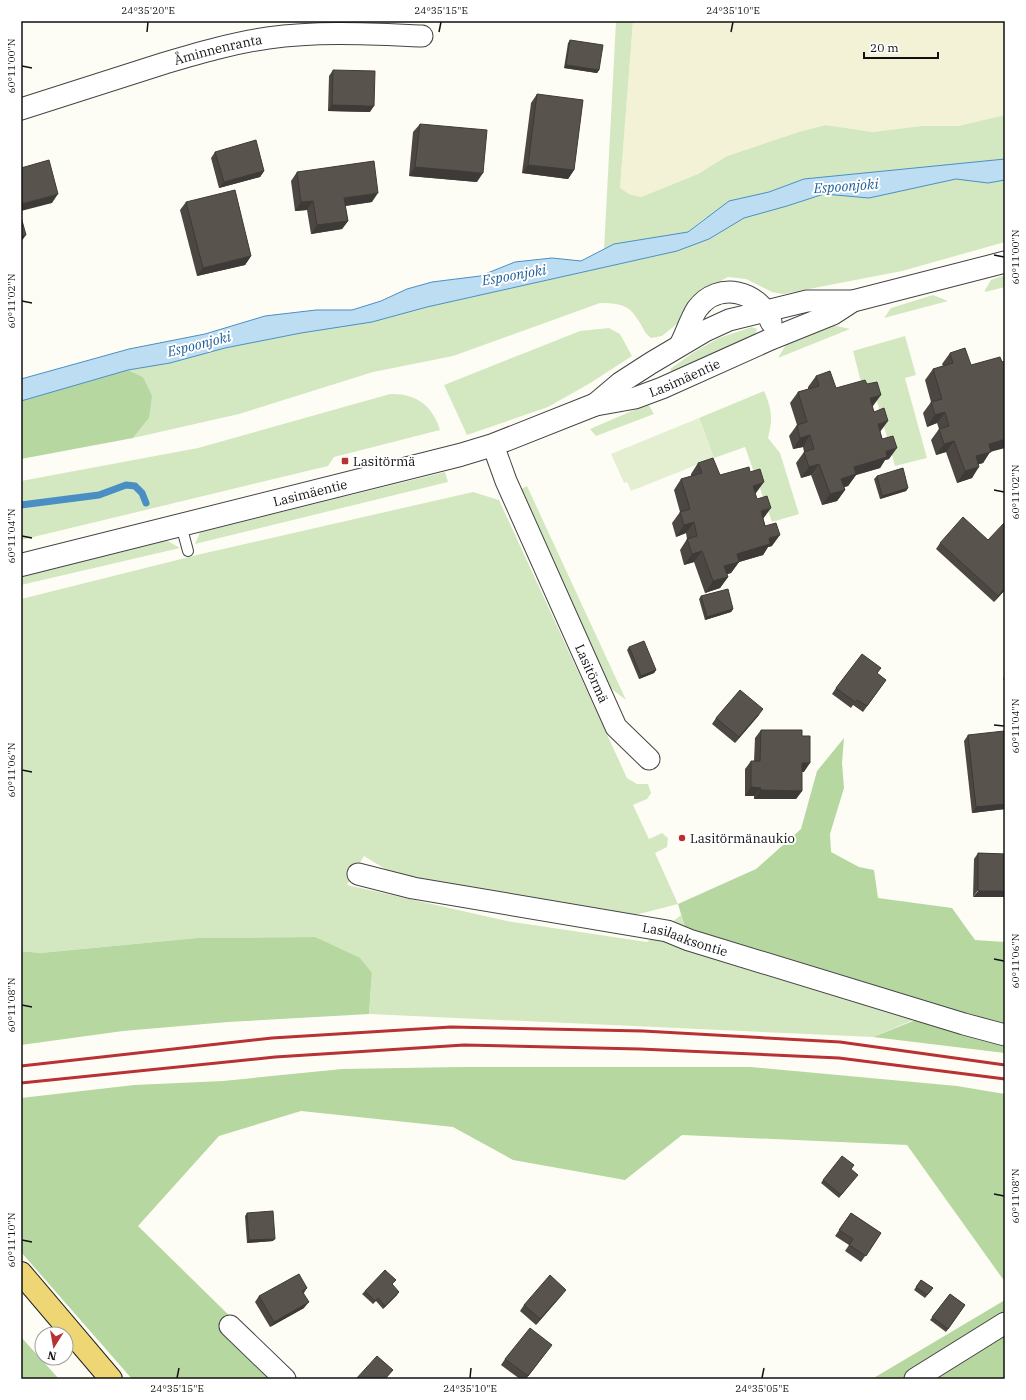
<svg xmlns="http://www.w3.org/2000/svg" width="1026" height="1400" viewBox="0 0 1026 1400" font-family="'IBM Plex Serif',serif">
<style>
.farmland{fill:#f3f2d6}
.green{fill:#d3e8c0}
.forest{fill:#b7d7a0}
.pitch{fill:#e4efd1}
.water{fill:#bdddf2;stroke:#498fc4}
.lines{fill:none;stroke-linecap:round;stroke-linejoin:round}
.stream{stroke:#498fc4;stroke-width:7}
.service-casing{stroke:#444;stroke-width:12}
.minor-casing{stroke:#444;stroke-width:23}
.tertiary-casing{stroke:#444;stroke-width:24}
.primary-casing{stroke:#222;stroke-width:24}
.service{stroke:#fff;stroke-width:10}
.minor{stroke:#fff;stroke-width:21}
.tertiary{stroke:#fff;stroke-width:22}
.primary{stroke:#efd675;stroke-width:22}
.rail{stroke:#b83133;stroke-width:3}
.wall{fill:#4d4743}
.shaded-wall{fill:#3e3a37}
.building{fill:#59534e;stroke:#3e3a37}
.ticks{fill:none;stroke:#111;stroke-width:1.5}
.poi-dot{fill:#b83133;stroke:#fff;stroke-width:1.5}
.labels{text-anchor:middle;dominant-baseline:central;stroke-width:4;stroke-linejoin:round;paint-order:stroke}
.street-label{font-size:13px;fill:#111;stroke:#fff}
.poi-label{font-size:13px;fill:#111;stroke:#fff;text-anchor:start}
.water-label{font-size:14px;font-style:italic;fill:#21619b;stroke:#fff}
.neatline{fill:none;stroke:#111;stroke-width:1.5}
.ticks-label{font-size:10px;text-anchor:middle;fill:#111}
</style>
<rect width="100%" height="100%" fill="#fefdf5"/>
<!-- farmland -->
<polygon class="farmland" points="633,21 1005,21 1005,115 958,126 921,126 872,132 826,125 802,131 727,156 698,174 641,197 629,194 620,188"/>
<!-- green -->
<g class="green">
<polygon points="616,21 633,21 620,188 629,194 641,197 698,174 727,156 802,131 826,125 872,132 921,126 958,126 1005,115 1005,159 804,179 769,192 704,219 688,232 614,244 604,250"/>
<path d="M956,179L988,183L1005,180V242L902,271L783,294L772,292L746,279L728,277L701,291L678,323L662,336L651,338C644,333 643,327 638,320C629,304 617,303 600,303L453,356L373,372L239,414L133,438L149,418L143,377L128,370L170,363L225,348L301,333L372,322L427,307L677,251L709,239L744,218L787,206L824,194L869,198Z"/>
<polygon points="1005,275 1005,287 985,292 985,290 991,280"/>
<polygon points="933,295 948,301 884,318 891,308"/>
<polygon points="833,325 850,329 778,358 787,343"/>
<polygon points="752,327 757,329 755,335 672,372 670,369 694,352 719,338"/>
<polygon points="609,328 620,334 632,356 592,382 548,407 467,435 444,385 580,331"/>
<polygon points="905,336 916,375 905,378 927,458 895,466 873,387 863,390 853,351"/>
<path d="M764,391C772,410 773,418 768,438L780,453L799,514L772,522L745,447L714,458L699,418Z"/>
<path d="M390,394C416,393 433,406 440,430L334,457L328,466L21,540V481L198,448Z"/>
<polygon points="648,404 654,414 596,436 590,429"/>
<polygon points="445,472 448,482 195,544 200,532"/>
<polygon points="527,486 626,700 604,683 519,490"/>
<polygon points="473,492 499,500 627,778 637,784 648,784 651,793 647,799 633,805 649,839 662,833 668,838 667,847 655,853 678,904 639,914 622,915 413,879 387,870 364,856 347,885 507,921 647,942 681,915 692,951 918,1018 873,1037 369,1014 372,973 315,937 197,938 40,953 21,951 21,599 201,554"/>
<polygon points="164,539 180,548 21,585 21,575"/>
</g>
<!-- forest -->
<g class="forest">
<polygon points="128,370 143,377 152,396 149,418 133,438 21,459 21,401"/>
<polygon points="844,738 842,763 844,788 830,834 831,852 859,867 874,870 878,898 952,908 975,940 1005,942 1005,1053 873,1037 918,1019 692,951 678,904 756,869 801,829 817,771"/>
<polygon points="315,937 360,958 372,973 369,1014 228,1022 123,1031 21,1045 21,951 40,953 197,938"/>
<polygon points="462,1067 751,1067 957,1086 1005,1094 1005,1282 907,1145 682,1135 625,1180 513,1160 453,1127 301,1111 219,1136 138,1226 294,1379 132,1379 21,1252 21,1098 134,1085 223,1081 342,1069"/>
<polygon points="1005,1300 1005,1379 871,1379 872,1379"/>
<polygon points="21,1337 59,1379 21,1379"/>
</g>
<!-- pitch -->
<polygon class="pitch" points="699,418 714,458 631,491 627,482 624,483 611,454"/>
<!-- water -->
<polygon class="water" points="1005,159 1005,180 988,183 956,179 869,198 824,194 787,206 744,218 709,239 677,251 427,307 372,322 301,333 225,348 170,363 128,370 21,401 21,379 129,349 205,334 265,316 316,310 352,310 381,301 407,289 432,282 480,276 515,262 552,258 581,261 614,244 688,232 729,201 769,192 804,179"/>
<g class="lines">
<!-- stream -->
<polyline class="stream" points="21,505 99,495 126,485 135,486 142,493 146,503"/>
<defs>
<polyline id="service" points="181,525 188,551"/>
<g id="minor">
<path id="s1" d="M21,109C69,94 117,78 165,63C199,53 233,43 268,38C319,31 371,34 422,36"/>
<path d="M680,345C686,334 690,320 697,309C718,280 760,291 771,322"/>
<polyline points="594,405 620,383 651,363 705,331 729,320 807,301 853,301 1005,262"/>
<path id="s2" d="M596,405L635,398L662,388L771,339L833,314L853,301"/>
<path id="s3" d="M493,445L506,481L616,727L649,759"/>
<path id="s4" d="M358,874L413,888L667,931L689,940L964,1024L1005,1035"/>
<polyline points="230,1326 285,1379"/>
<polyline points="915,1379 1005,1323"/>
</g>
<g id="tertiary">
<path id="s5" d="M21,565L460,455L493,445L594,405"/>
</g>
<polyline id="primary" points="21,1273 111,1379"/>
</defs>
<!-- service casing -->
<use href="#service" class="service-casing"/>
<!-- minor casing -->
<use href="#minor" class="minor-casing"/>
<!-- tertiary casing -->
<use href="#tertiary" class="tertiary-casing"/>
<!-- primary casing -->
<use href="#primary" class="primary-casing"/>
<!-- service -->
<use href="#service" class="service"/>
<!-- minor -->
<use href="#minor" class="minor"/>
<!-- tertiary -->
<use href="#tertiary" class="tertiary"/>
<!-- primary -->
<use href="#primary" class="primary"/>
<!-- rail -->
<g class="rail">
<polyline points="21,1066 272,1038 451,1027 643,1031 840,1042 1005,1065"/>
<polyline points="21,1083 275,1057 464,1045 640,1049 839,1058 1005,1079"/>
</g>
</g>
<!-- wall -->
<g class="wall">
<polygon points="570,40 599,70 597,73 564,68 568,43"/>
<polygon points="333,70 370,112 328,111 329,76"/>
<polygon points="537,94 574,170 568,179 522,173 531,103"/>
<polygon points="420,124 477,182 409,176 413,132"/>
<polygon points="215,152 264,171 260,177 219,188 211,158"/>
<polygon points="297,172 372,202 345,206 348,221 342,229 311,234 307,210 295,211 291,181"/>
<polygon points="186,202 251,256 245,265 197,276 180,210"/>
<polygon points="950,353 990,452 983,463 979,464 972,478 957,483 946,452 936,455 931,440 939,429 937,423 927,427 923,413 931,402 925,380 933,369 943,366 942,364"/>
<polygon points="816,376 836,388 873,406 872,406 889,459 885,460 880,468 856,475 848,486 844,487 845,490 837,501 822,505 811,475 801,478 796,463 804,452 803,447 793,449 789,436 797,425 790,403 798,392 808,389 808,387"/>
<polygon points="698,463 720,475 756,493 755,494 772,546 768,547 763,555 739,562 731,573 727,574 728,577 720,588 705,593 694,562 684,565 680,550 687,539 686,533 676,537 672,523 680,512 674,490 681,479 691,476 691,474"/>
<polygon points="877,476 908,488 906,491 880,499 874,479"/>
<polygon points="940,543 1005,590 994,602 936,549"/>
<polygon points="701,596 733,609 731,612 705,620 699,599"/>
<polygon points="629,647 656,670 654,673 639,679 627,650"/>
<polygon points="877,674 886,680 863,712 853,705 851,708 832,694 836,688"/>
<polygon points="1005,676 1005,681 1003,679"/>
<polygon points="759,715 735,743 712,724 716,718"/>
<polygon points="761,730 802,736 804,772 802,772 802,791 796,799 754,799 754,796 745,796 745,769 751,761 754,761 755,738"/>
<polygon points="968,735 1005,739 1005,809 972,813 964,741"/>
<polygon points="978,853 1005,854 973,897 974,859"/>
<polygon points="851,1169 855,1178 839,1198 821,1183 823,1180"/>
<polygon points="247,1213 273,1241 247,1243 245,1216"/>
<polygon points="851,1213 881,1233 861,1262 845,1251 849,1245 835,1236"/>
<polygon points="921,1280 933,1288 925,1298 914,1290"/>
<polygon points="393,1283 392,1285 397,1295 383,1309 376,1301 373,1304 362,1294 365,1291"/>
<polygon points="307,1288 304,1293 304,1308 270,1327 255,1302 259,1296"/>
<polygon points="950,1294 965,1305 946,1332 930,1320"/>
<polygon points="562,1295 536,1325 520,1311 524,1305"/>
<polygon points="547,1351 526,1379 520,1379 501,1365 505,1359"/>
</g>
<!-- shaded-wall -->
<g class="shaded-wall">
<polygon points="566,65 599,70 597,73 564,68"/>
<polygon points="332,105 374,106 370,112 328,111"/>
<polygon points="528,165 574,170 568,179 522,173"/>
<polygon points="415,167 483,173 477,182 409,176"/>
<polygon points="264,171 260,177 219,188 224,182"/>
<polygon points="378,193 372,202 338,207 344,198"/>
<polygon points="58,194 52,203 21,211 21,204"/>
<polygon points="313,201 307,210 295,211 301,202"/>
<polygon points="348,221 342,229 311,234 317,225"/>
<polygon points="26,235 21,242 21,236"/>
<polygon points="251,256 245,265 197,276 203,268"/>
<polygon points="881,395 873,406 862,410 870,398"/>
<polygon points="945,412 937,423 927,427 935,415"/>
<polygon points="888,421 880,432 878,424"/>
<polygon points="810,435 803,447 793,449 800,438"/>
<polygon points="1005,439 1005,448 990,452 983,463 968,467 976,456 989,444"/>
<polygon points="954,441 946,452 936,455 944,444"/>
<polygon points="897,448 889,459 885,460 880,468 856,475 848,486 834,490 841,479 854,467 886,451"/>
<polygon points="819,464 811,475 801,478 809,467"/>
<polygon points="979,467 972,478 957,483 965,471"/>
<polygon points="764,482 756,493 745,497 753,486"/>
<polygon points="908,488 906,491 880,499 882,496"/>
<polygon points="845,490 837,501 822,505 830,494"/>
<polygon points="771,508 763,519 761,511"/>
<polygon points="694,522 686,533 676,537 684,525"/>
<polygon points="780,535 772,546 768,547 763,555 739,562 731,573 717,577 724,566 737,554 769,538"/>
<polygon points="702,551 694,562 684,565 692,554"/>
<polygon points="728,577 720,588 705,593 713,581"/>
<polygon points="1005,588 1005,590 994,602 998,596"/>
<polygon points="733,609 731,612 705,620 707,617"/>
<polygon points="656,670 654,673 639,679 641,676"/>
<polygon points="763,709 759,715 735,743 739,737"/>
<polygon points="802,763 810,763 804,772 796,771"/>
<polygon points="751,787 761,788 754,796 745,796"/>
<polygon points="760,790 802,791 796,799 754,799"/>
<polygon points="1005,804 1005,809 972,813 976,807"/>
<polygon points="978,891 1005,891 1005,897 973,897"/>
<polygon points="275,1239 273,1241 247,1243 249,1240"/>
<polygon points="566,1290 562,1295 536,1325 540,1319"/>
<polygon points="399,1292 397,1295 383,1309 385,1306"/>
<polygon points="309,1302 304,1308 270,1327 274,1322"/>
</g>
<!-- building -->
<g class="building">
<polygon points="570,40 603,45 599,70 566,65"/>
<polygon points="333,70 375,71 374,106 332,105"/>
<polygon points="537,94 583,100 574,170 528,165"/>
<polygon points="420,124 487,130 483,173 415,167"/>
<polygon points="256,140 264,171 224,182 215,152"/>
<polygon points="49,160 58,194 21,204 21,168"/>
<polygon points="374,161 378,193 344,198 348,221 317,225 313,201 301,202 297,172"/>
<polygon points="235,190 251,256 203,268 186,202"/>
<polygon points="21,217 26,235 21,236"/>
<polygon points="965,348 971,365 1000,357 1002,362 1005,361 1005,375 1004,376 1005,378 1005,439 989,444 991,452 976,456 979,467 965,471 954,441 944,444 939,429 949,426 945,412 935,415 931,402 942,399 933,369 953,363 950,353"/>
<polygon points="830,371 836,388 865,380 867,384 877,382 881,395 870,398 874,412 884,408 888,421 878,424 882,439 893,436 897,448 886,451 887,457 854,467 856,474 841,479 845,490 830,494 819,464 809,467 804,452 814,449 810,435 800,438 797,425 807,422 798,392 819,386 816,376"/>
<polygon points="713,458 720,475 749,467 750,472 760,469 764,482 753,486 757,499 767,496 771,508 761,511 765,526 776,523 780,535 769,538 770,544 737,554 739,562 724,566 728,577 713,581 702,551 692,554 687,539 697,536 694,522 684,525 680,512 690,509 681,479 702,473 698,463"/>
<polygon points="903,468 908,488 882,496 877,476"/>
<polygon points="963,517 988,540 1005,522 1005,588 998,596 940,543"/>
<polygon points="728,589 733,609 707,617 701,596"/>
<polygon points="644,641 656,670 641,676 629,647"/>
<polygon points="862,654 881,668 877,673 886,680 867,706 857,700 855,702 836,688"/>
<polygon points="740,690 763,709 739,737 716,718"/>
<polygon points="761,730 802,730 802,736 810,736 810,763 802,763 802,791 760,790 761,788 751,787 751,761 760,761"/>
<polygon points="1004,731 1005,739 1005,804 976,807 968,735"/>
<polygon points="978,853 1005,854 1005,891 978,891"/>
<polygon points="842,1156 854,1165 851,1169 858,1175 841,1195 823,1180"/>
<polygon points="273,1211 275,1239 249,1240 247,1213"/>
<polygon points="851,1213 881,1233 866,1256 849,1245 853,1239 839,1230"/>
<polygon points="385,1270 396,1280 392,1284 399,1292 385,1306 378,1298 375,1301 365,1291"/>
<polygon points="299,1274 307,1288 302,1291 309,1302 274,1322 259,1296"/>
<polygon points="550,1275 566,1290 540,1319 524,1305"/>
<polygon points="921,1280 933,1288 927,1295 916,1287"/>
<polygon points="950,1294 965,1305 948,1329 932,1317"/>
<polygon points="530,1328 552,1345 528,1376 505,1359"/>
<polygon points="377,1356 393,1370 385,1379 356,1379"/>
</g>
<!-- ticks -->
<path class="ticks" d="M147,32L148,22M439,32L441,22M731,32L733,22M22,66L32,68M994,255L1004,257M22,301L32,303M994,490L1004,492M22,536L32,538M994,725L1004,726M22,770L32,772M994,959L1004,961M22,1005L32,1007M994,1194L1004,1196M22,1240L32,1242M177,1378L179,1368M470,1378L471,1368M762,1378L764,1368"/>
<!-- markers -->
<g class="poi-dot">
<rect x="341" y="457" width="8" height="8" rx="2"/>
<circle cx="682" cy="838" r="4"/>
</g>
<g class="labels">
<!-- street labels -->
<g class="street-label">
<text stroke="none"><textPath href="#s1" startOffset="206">Åminnenranta</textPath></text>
<text stroke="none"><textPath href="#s2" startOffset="93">Lasimäentie</textPath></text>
<text stroke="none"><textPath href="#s5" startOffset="298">Lasimäentie</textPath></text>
<text stroke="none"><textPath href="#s3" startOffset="249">Lasitörmä</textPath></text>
<text stroke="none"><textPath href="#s4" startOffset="334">Lasilaaksontie</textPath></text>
</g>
<!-- poi labels -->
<g class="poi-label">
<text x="353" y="461">Lasitörmä</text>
<text x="690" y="838">Lasitörmänaukio</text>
</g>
<!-- water labels -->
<g class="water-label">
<text transform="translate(846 186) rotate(-4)">Espoonjoki</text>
<text transform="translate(514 275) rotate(-10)">Espoonjoki</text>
<text transform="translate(199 344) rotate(-14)">Espoonjoki</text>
</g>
</g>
<!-- border -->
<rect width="1026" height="1400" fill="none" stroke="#ffffff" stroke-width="44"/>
<!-- north arrow -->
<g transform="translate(54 1346) rotate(191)"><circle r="19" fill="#ffffff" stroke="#a0a0a0"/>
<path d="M0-3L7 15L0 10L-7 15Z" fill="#b83133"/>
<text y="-6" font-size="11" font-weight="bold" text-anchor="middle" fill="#111111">N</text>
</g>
<!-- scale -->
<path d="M864 52v6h74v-6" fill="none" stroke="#111111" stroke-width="2"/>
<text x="870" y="52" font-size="12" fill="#111111" stroke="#ffffff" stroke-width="3" paint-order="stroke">20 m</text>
<rect x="22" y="22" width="982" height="1356" class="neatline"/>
<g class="ticks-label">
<text x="148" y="14">24°35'20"E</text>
<text x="441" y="14">24°35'15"E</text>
<text x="733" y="14">24°35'10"E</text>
<text transform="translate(11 66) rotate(-90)" y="4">60°11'00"N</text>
<text transform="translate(1015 257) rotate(-90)" y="4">60°11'00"N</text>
<text transform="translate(11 301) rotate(-90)" y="4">60°11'02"N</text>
<text transform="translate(1015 492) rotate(-90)" y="4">60°11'02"N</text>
<text transform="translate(11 536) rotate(-90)" y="4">60°11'04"N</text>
<text transform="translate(1015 726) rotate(-90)" y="4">60°11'04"N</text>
<text transform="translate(11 770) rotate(-90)" y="4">60°11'06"N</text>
<text transform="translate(1015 961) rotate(-90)" y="4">60°11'06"N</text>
<text transform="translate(11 1005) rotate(-90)" y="4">60°11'08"N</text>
<text transform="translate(1015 1196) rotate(-90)" y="4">60°11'08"N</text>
<text transform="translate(11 1240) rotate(-90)" y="4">60°11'10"N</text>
<text x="177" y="1392">24°35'15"E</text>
<text x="470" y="1392">24°35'10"E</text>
<text x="762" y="1392">24°35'05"E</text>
</g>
</svg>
